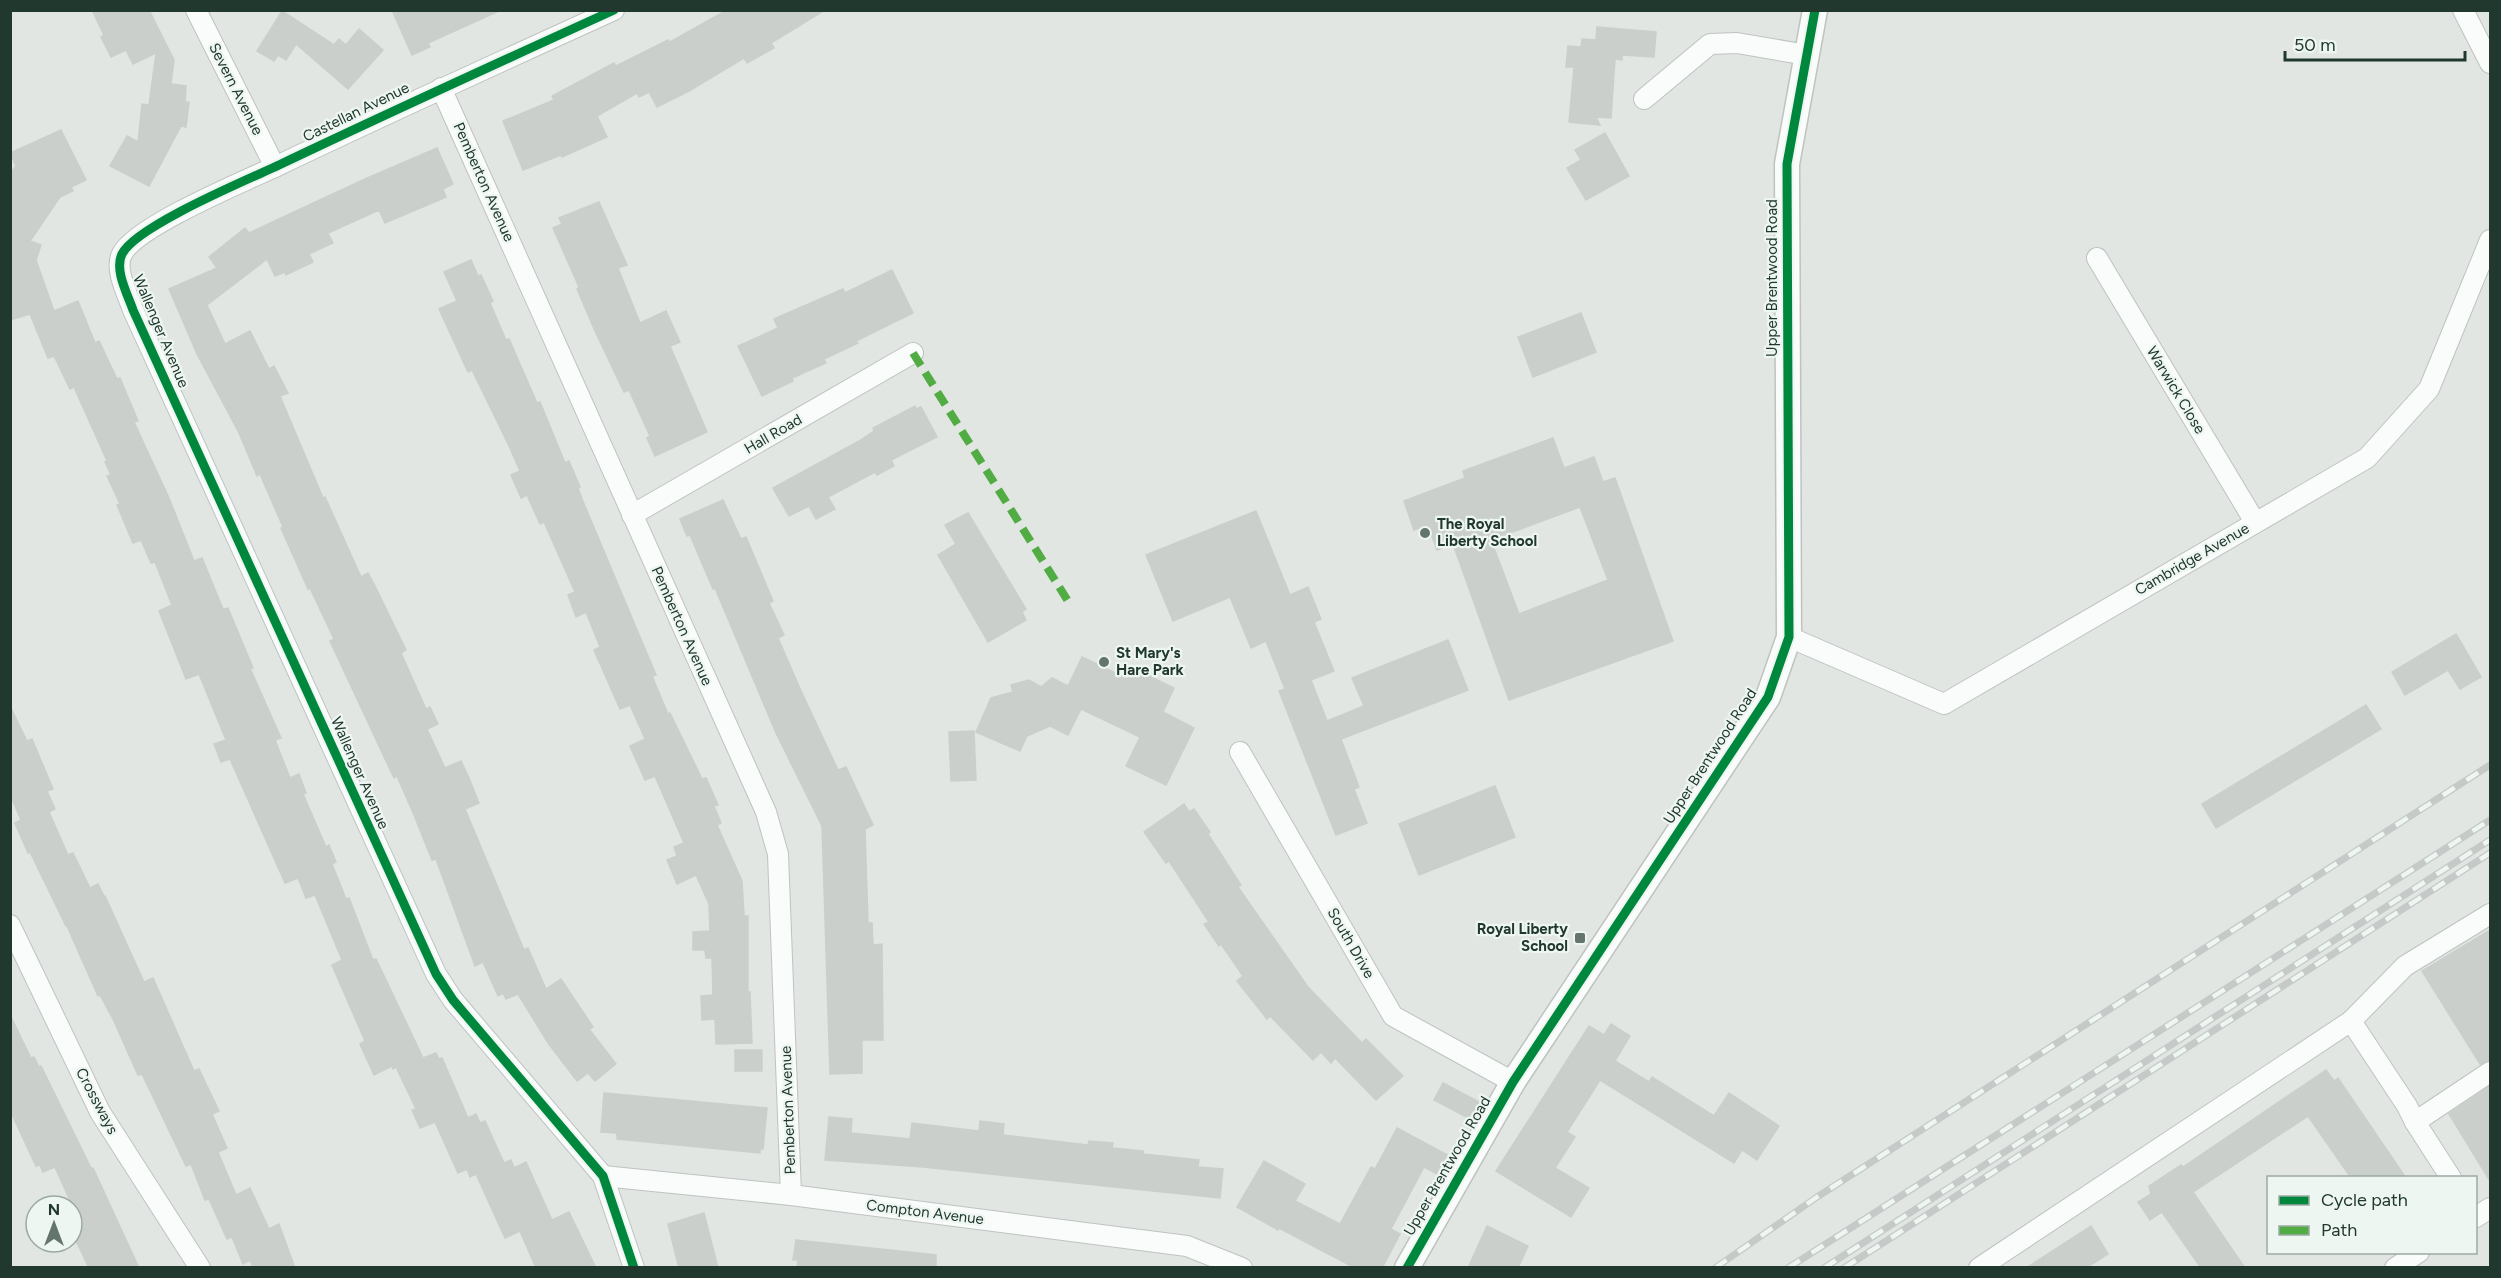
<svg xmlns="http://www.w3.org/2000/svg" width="2501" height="1278" viewBox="0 0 2501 1278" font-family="Figtree,sans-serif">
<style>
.building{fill:#cacfcc;stroke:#cacfcc;stroke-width:1.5;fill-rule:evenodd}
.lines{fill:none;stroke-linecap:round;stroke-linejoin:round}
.minor-casing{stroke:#bec3c0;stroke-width:22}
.tertiary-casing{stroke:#bec3c0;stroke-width:27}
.minor{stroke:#fafbfb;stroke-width:20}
.tertiary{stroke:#fafbfb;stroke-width:24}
.rail-casing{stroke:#c5c9c7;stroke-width:7}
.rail{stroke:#eef6f1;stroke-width:4.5;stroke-dasharray:14;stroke-linecap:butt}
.quiet{stroke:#52ac44;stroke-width:8;stroke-dasharray:15 8;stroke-linecap:butt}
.cycleway-casing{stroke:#eef6f1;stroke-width:13}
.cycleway{stroke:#00873e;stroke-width:9}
.poi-dot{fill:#64756d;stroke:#eef6f1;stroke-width:2}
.labels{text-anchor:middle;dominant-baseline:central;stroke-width:4.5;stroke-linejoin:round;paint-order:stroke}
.street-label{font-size:15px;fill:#20382e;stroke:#eef6f1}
.poi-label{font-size:15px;font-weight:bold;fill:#20382e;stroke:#eef6f1;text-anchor:start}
</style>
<rect width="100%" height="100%" fill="#e1e6e3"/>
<!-- building -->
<g class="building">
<polygon points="92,10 149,10 174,60 171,84 186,86 185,102 189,102 186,127 181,126 149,186 110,166 127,136 138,142 142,104 149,105 156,53 133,64 126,50 111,57 101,37 104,35"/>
<polygon points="392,10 501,10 428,43 430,47 412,55"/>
<polygon points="727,10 825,10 771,43 774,48 747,63 744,58 689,91 657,107 649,92 639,97 637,93 597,116 607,137 562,157 561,155 523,170 503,121 554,100 552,96 614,63 616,66 668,40 670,42"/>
<polygon points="282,11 334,45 339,39 346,45 359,29 383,50 348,89 296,44 286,60 278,55 274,61 257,51"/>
<polygon points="1597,27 1656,32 1654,57 1622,55 1622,60 1615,59 1611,118 1596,117 1600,125 1569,122 1574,67 1566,67 1568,46 1581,47 1582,39 1596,40"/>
<polygon points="61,130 86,180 71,187 73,191 60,197 30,241 41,245 36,260 54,311 78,301 95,343 99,341 117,379 120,378 138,421 134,422 169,498 194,561 202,558 223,609 228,608 253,668 250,668 281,738 275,740 290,778 299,774 306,793 303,794 326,847 329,845 336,862 332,864 346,899 349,898 373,960 376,959 423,1058 436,1053 439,1059 442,1058 468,1118 476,1114 480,1123 485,1121 504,1163 511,1160 514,1168 526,1162 552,1220 569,1212 596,1268 536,1268 520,1231 505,1238 476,1174 470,1177 467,1169 458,1173 435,1122 420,1128 412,1110 416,1109 396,1067 393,1069 392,1066 374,1075 360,1044 365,1041 332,965 342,960 315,895 306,898 298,878 285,883 230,759 221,762 214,744 226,740 199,674 186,679 159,611 172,605 155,562 151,563 141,540 133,543 117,505 120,504 107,476 111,475 105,462 107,461 74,387 70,389 54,356 48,358 30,314 10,320 10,174 16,166 10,153"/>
<polygon points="1605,133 1629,176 1586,200 1567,168 1581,160 1575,150"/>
<polygon points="437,148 453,184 443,189 446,197 385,223 379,210 328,233 333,243 309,254 313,262 286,275 285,272 275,276 267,259 207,305 225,344 250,331 269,369 274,366 288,393 280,396 323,498 325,497 361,577 368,573 375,586 406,650 401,653 426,709 430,707 438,724 427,729 445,768 461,761 469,778 479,803 465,809 524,950 528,948 546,989 561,979 593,1027 589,1029 616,1064 595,1081 588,1073 577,1081 548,1043 518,994 506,999 503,993 498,996 483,962 475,966 436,859 432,860 414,815 397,776 394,778 330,641 334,639 310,588 308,589 281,528 283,527 260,474 257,476 239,433 197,354 169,289 217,268 209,257 245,228 249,233 365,179"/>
<polygon points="599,202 627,265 618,268 640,323 666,311 680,342 670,346 707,432 655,456 647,438 650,436 629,390 624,392 595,331 577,289 579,287 553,228 562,224 559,218"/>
<polygon points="471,260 478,276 481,275 493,301 490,303 506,340 509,339 537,403 540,402 565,463 569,461 580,487 578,488 582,499 656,675 652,676 668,714 670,713 702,779 706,778 718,805 714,806 721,823 717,825 742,881 744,916 748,916 748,993 750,992 752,1043 716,1044 715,1019 702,1020 701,996 713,995 712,958 706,958 705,950 693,950 693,932 710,931 709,904 696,875 677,884 667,860 677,856 674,847 684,843 655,776 645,780 630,746 645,739 630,705 620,709 594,650 600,647 586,612 576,617 568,595 575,592 544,522 540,524 527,495 521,498 511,475 520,471 510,448 472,370 468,372 439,309 457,301 444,272"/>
<polygon points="892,270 913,313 856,341 858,343 824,359 826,363 792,378 793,381 762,396 738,346 778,328 774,319 843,289 845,293"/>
<polygon points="1581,313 1596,352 1533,377 1518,337"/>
<polygon points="915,406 916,409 921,407 937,437 891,460 894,466 877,475 875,472 828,497 835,509 816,519 809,506 789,516 773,488 859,441 874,431 873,428"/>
<path d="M1553,438L1564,468L1594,457L1603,482L1615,478L1673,641L1509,700L1453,544L1437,550L1428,525L1414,530L1404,501L1465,478L1463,471ZM1580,507L1608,580L1519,614L1491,540Z"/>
<polygon points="723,500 741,539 746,537 773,601 769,603 784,635 778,638 802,693 838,770 846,767 873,825 865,829 868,923 872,923 873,945 882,944 883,1040 862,1040 862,1073 830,1074 822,826 776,733 715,588 713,589 690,535 687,536 680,519"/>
<polygon points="1256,511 1290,595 1308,587 1321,619 1314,622 1334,671 1311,680 1327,721 1364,706 1352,678 1448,640 1468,690 1341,739 1359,787 1354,789 1367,823 1336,835 1279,691 1285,689 1266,641 1251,648 1230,597 1173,621 1146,555"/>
<polygon points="968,513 1026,609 1022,612 1026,620 988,642 938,555 956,544 945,525"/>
<polygon points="2456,634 2481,677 2460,689 2448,670 2405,695 2392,672"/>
<polygon points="1082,657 1128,679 1133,668 1174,688 1163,712 1194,728 1166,785 1126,766 1140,737 1081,709 1068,735 1050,726 1027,736 1020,751 976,732 991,698 1013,692 1011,685 1029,680 1041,687 1052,678 1068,686"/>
<polygon points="2366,705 2381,729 2216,828 2202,804"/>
<polygon points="10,706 27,741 32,739 53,789 47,791 55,809 49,812 68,855 73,853 90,888 98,884 104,896 105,896 144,982 153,978 194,1071 199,1069 219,1111 212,1114 227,1148 218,1152 236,1195 250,1188 269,1229 279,1224 295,1268 253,1268 250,1260 243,1264 232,1237 227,1239 209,1199 205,1200 191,1164 186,1166 142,1074 138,1075 113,1019 100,995 98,996 67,926 66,926 30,852 28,853 15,823 21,820 10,794"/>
<polygon points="974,731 976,780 951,781 949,732"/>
<polygon points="1495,786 1515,837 1419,875 1399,824"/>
<polygon points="1184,804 1189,812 1194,809 1210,832 1208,834 1241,885 1238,887 1308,987 1362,1043 1366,1039 1403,1076 1376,1100 1335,1058 1331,1063 1321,1052 1313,1060 1270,1016 1267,1019 1237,981 1243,976 1221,944 1219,946 1204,924 1209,922 1169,861 1166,863 1144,832"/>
<polygon points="2490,930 2490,1060 2480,1064 2422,971"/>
<polygon points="10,1015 31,1058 34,1057 39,1067 41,1066 91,1168 93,1168 139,1268 89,1268 72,1232 72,1205 55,1167 43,1172 40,1165 36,1166 10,1110"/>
<polygon points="1611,1024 1630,1036 1615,1061 1649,1082 1652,1077 1714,1116 1729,1093 1779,1126 1757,1160 1742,1150 1734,1163 1600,1080 1567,1132 1575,1137 1555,1168 1589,1188 1571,1217 1496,1171 1589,1026 1604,1035"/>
<rect x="735" y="1050" width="27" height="21"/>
<polygon points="2326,1070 2334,1081 2338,1078 2406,1178 2351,1178 2308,1116 2193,1192 2245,1268 2201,1268 2162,1212 2150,1220 2138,1202 2151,1194 2149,1186 2181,1165 2183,1167"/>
<polygon points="1443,1083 1483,1104 1474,1121 1434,1100"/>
<polygon points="2490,1086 2490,1181 2449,1114"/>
<polygon points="604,1093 767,1108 763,1149 760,1149 760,1153 617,1139 617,1133 601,1132"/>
<polygon points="829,1117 852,1119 851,1133 910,1139 912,1123 979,1131 980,1121 1004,1124 1003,1135 1088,1145 1089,1141 1113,1143 1112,1148 1143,1151 1143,1154 1199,1160 1198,1167 1223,1169 1220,1198 923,1167 825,1160"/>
<polygon points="1397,1128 1453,1158 1443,1177 1424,1167 1391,1229 1400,1234 1382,1268 1355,1268 1279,1228 1278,1230 1237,1207 1264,1161 1305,1184 1295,1201 1340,1224 1371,1167 1375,1169"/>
<polygon points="704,1213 718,1268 679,1268 668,1224"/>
<polygon points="1487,1226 1528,1246 1518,1268 1468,1268"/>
<polygon points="2091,1226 2108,1254 2086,1268 2026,1268"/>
<polygon points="796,1240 936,1255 936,1268 797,1268 798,1260 793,1260"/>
</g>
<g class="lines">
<defs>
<g id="minor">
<polyline points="196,10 275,167"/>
<path d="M614,10C502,61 390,112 279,165C247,180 136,226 122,254C114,270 128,295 133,310L436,974L453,1000L603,1176L634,1268"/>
<polyline points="2463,10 2490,63"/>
<polyline points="441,88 766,812 778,854 791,1195"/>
<polyline points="1644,99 1710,44 1737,43 1807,55"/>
<polyline points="2097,258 2255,522"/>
<polyline points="632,515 913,353"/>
<polyline points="1789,637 1944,704 2367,458 2429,389 2490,240"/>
<polyline points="1240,752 1393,1016 1513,1082"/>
<polyline points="10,925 100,1112 200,1268"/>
<polyline points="2351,1021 2405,966 2490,914"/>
<polyline points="603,1176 791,1195 1187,1246 1242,1268"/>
<polyline points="2451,1178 2415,1122 2490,1072"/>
<polyline points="2476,1217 2490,1208"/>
<polyline points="1979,1268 2351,1021 2407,1106 2415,1122"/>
<polyline points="2395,1268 2419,1252"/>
</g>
<polyline id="tertiary" points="1407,1268 1513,1082 1768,697 1789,637 1787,164 1815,10"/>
</defs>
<!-- minor casing -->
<use href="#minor" class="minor-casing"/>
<!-- tertiary casing -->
<use href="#tertiary" class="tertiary-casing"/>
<!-- minor -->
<use href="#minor" class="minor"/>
<!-- tertiary -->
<use href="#tertiary" class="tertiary"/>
<defs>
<g id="rail">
<polyline points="1715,1268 1817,1197 2490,765"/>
<polyline points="1788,1268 2490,820"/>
<polyline points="1824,1268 2490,840"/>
<polyline points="1844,1268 2490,853"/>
</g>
</defs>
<!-- rail casing -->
<use href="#rail" class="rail-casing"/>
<!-- rail -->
<use href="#rail" class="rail"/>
<!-- quiet -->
<polyline class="quiet" points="913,353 1068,601"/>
<defs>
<g id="cycleway">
<path d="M614,10C502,61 390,112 279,165C247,180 136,226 122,254C114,270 128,295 133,310L436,974L453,1000L603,1176L634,1268"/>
<polyline points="1407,1268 1513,1082 1768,697 1789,637 1787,164 1815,10"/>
</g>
</defs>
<!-- cycleway casing -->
<use href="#cycleway" class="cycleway-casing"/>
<!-- cycleway -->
<use href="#cycleway" class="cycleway"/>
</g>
<!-- markers -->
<g class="poi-dot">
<circle cx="1425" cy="533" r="6"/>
<circle cx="1104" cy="662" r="6"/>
<rect x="1574" y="932" width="12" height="12" rx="3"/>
</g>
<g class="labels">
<!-- street labels -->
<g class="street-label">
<text transform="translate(236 89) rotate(63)">Severn Avenue</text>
<text transform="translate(356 112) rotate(-26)">Castellan Avenue</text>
<text transform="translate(484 182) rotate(66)">Pemberton Avenue</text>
<text transform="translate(1772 278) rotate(-90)">Upper Brentwood Road</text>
<text transform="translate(161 331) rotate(67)">Wallenger Avenue</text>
<text transform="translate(2176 390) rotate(59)">Warwick Close</text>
<text transform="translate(773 434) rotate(-30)">Hall Road</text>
<text transform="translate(2192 559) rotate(-30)">Cambridge Avenue</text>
<text transform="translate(682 626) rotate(66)">Pemberton Avenue</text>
<text transform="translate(1710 756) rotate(-57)">Upper Brentwood Road</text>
<text transform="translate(360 773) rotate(66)">Wallenger Avenue</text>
<text transform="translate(1351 943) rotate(60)">South Drive</text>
<text transform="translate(97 1101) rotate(62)">Crossways</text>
<text transform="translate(788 1110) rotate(-92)">Pemberton Avenue</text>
<text transform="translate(1447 1166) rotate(-60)">Upper Brentwood Road</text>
<text transform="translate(925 1212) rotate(7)">Compton Avenue</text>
</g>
<!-- poi labels -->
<g class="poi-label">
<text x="1437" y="524">The Royal<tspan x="1437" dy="17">Liberty School</tspan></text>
<text x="1116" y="653">St Mary's<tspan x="1116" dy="17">Hare Park</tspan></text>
<text x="1568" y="929" text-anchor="end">Royal Liberty<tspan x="1568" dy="17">School</tspan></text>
</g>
</g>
<!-- border -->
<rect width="2501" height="1278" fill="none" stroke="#20382e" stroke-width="24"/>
<!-- legend -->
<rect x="2267" y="1176" width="210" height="78" fill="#eef6f1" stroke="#9caaa3" stroke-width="1.5"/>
<rect x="2279" y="1196" width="30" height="9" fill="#00873e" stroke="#9caaa3" stroke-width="1.5"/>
<text x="2321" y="1206" font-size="18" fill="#20382e">Cycle path</text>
<rect x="2279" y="1226" width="30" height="9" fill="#52ac44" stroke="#9caaa3" stroke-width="1.5"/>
<text x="2321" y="1236" font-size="18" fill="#20382e">Path</text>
<!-- north arrow -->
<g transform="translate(54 1224)"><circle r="28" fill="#eef6f1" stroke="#9caaa3" stroke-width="1.5"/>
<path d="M0-4.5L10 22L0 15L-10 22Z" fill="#64756d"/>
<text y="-9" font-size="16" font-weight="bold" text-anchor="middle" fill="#20382e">N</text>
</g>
<!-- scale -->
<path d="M2285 51v9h180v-9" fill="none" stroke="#20382e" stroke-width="3"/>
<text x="2294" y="51" font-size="18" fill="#20382e" stroke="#eef6f1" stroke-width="4.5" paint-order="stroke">50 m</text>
</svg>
